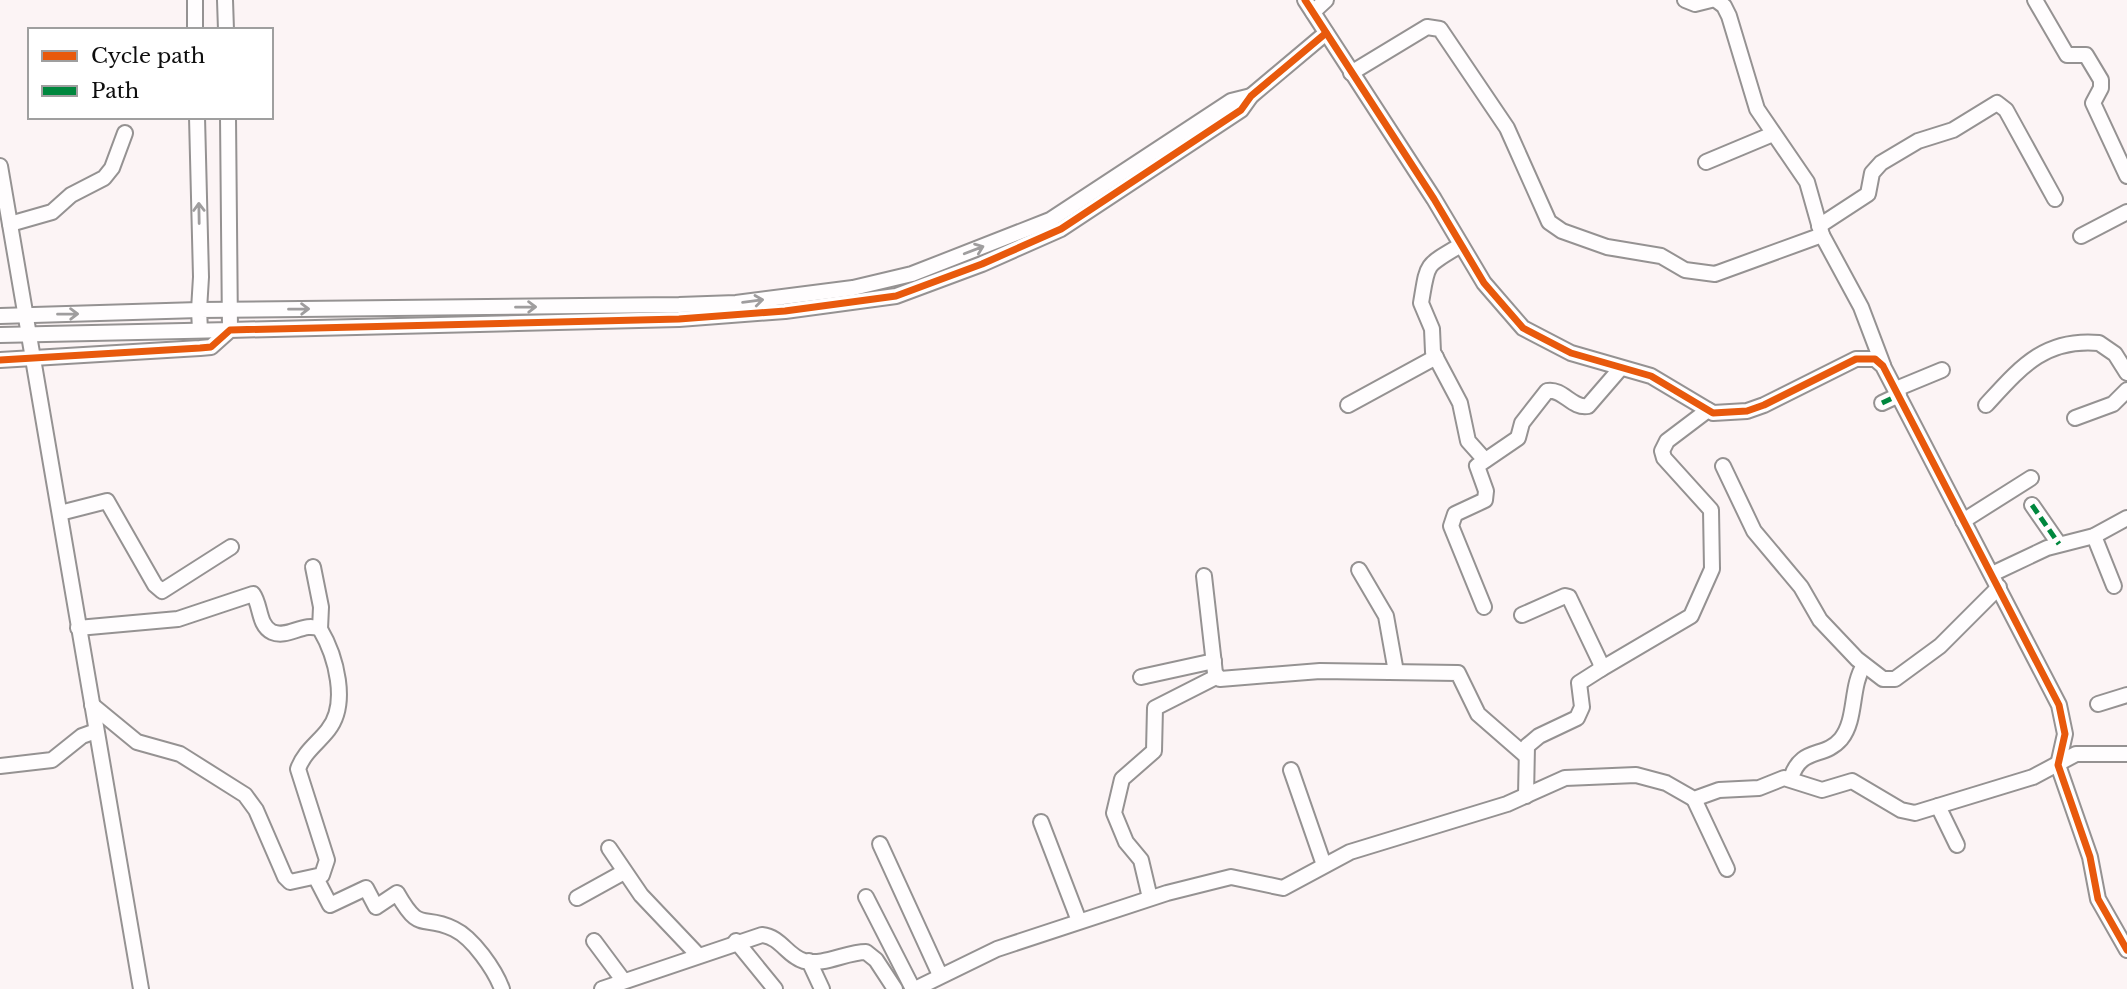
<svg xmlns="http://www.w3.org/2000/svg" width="2127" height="989" viewBox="0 0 2127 989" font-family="'Libre Baskerville',serif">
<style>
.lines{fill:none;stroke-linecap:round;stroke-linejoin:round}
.minor-casing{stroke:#959292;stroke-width:18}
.minor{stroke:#fffdfe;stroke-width:14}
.quiet{stroke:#00873e;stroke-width:5;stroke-dasharray:10 5;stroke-linecap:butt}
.cycleway-casing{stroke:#fff;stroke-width:11}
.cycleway{stroke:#e8590c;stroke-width:7}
.oneway{stroke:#9f9d9e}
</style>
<rect width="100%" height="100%" fill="#fcf4f5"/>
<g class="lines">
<defs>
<g id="minor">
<polyline points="195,0 195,30"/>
<polyline points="225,0 226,30"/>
<polyline points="1305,0 1434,199 1484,283 1523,328 1571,353 1651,376 1713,413 1747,411 1764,405 1856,359 1875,359 1883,366 2059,705 2065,734 2058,765 2090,857 2098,899 2127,950"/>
<polyline points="1685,0 1695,4 1711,0"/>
<polyline points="1716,0 1724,6 1729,16 1757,109 1807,182 1822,235 1861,307 1883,365"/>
<polyline points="2035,0 2067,55 2086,55 2101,80 2101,88 2093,103 2127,176"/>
<polyline points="1313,12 1326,0"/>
<polyline points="1351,73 1427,27 1440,29 1507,128 1549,222 1562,231 1607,247 1661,256 1685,270 1715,274 1822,235"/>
<polyline points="1706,162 1773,134"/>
<polyline points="0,166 141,989"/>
<polyline points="10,224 52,212 71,195 104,178 112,168 125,133"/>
<polyline points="1819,226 1868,194 1872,173 1881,163 1918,141 1953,130 1997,103 2006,110 2055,199"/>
<polyline points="2081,236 2127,212"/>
<path d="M1461,245C1424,267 1428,262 1421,303L1432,329L1433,352L1460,403L1468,441L1485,460"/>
<polyline points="0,316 199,310 201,277 197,117"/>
<polyline points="200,330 199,310 679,305 736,303 853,288 912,274 1050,220 1231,101 1251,96"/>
<polyline points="0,335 230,330 228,117"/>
<polyline points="0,360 200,348 211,347 230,330 679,319 785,311 896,296 982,264 1061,229 1241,110 1251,96 1326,33"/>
<polyline points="1896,389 1942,370"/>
<polyline points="1882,403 1899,395"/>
<polyline points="1348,405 1436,357"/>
<path d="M1986,405C2020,368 2044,338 2099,343L2115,354L2127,373"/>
<polyline points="2075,418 2113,404 2127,390"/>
<polyline points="1723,466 1754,531 1801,587 1820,620 1857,659 1883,679 1895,679 1940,646 1999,587"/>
<polyline points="2032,505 2059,544"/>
<polyline points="60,513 107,501 155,585 162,591 231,547"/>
<polyline points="1963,521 2031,478"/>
<polyline points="2094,536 2114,586"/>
<polyline points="313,567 321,607 320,629"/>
<polyline points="1359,570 1386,616 1396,672"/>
<polyline points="1992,574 2047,548 2094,536 2127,518"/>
<polyline points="1204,576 1215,673 1220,679 1320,671 1458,673 1478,714 1525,755"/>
<path d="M1484,607L1451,526L1455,514L1485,500L1486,491L1477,466L1518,438L1522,423L1547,391C1563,388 1572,409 1588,406L1620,369"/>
<polyline points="1522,615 1565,596 1569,597 1600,662 1601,669 1579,683 1582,707 1577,718 1539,736 1527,746 1526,796"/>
<path d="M78,628L178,619L253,594C261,605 258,625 272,632C288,639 304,621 320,629C336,656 349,704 328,730C318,743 304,752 298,769L327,860L322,875L290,882L285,877L256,810L245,795L180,754L137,742L92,705"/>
<polyline points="1601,669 1691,616 1712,569 1711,510 1664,458 1662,451 1667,441 1708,410"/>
<polyline points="1141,677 1214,661"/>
<polyline points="2098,704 2127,695"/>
<polyline points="0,766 52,760 82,736 96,731"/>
<polyline points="1291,770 1324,865"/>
<path d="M1791,778C1801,746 1824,759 1841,739C1857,719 1850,687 1864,665"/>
<polyline points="1694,799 1727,869"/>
<polyline points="1938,806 1957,845"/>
<polyline points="1041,822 1079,921"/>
<polyline points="880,844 940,975"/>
<polyline points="609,848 641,895 697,954"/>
<path d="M316,878L330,905L366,888L376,907L397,893C421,935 421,913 454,929C473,938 495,970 502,989"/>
<polyline points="866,897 913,989"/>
<polyline points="577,898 624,872"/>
<polyline points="1150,898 1141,860 1126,842 1114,813 1122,779 1154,751 1155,708 1216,677"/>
<polyline points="594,941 623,980"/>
<polyline points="736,941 775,989"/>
<polyline points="809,961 822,989"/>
<path d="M602,989L762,935C781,937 787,956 804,961C824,966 846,952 866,952L876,960L895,989"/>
<polyline points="915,989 997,949 1167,893 1231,877 1283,888 1350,852 1507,804 1565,778 1636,775 1666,783 1694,799 1719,790 1759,788 1784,778 1822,790 1852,781 1901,810 1915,813 2033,777 2076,754 2127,754"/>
</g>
</defs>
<!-- minor casing -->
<use href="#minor" class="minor-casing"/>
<!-- minor -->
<use href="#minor" class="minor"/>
<!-- quiet -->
<g class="quiet">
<polyline points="1882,403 1899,395"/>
<polyline points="2032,505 2059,544"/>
</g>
<defs>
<g id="cycleway">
<polyline points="1305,0 1434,199 1484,283 1523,328 1571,353 1651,376 1713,413 1747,411 1764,405 1856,359 1875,359 1883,366 2059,705 2065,734 2058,765 2090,857 2098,899 2127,950"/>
<polyline points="0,360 200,348 211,347 230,330 679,319 785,311 896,296 982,264 1061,229 1241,110 1251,96 1326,33"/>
</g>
</defs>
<!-- cycleway casing -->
<use href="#cycleway" class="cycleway-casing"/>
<!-- cycleway -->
<use href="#cycleway" class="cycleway"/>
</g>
<!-- one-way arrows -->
<defs><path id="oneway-shaft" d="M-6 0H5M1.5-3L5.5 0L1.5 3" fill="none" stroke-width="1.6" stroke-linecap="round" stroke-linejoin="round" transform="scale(1.75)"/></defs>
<g class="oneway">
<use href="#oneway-shaft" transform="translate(199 213) rotate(-91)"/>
<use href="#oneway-shaft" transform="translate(974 250) rotate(-21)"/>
<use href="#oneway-shaft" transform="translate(753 301) rotate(-7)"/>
<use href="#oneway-shaft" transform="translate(526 307) rotate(-1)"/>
<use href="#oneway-shaft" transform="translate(299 309) rotate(-1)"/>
<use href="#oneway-shaft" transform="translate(68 314) rotate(-1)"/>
</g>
<!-- legend -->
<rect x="28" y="28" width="245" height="91" fill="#ffffff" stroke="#9f9f9f" stroke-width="2"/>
<rect x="42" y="51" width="35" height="10" fill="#e8590c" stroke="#9f9f9f" stroke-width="2"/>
<text x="91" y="63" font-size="21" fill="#0e0e0e">Cycle path</text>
<rect x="42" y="86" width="35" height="10" fill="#00873e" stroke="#9f9f9f" stroke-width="2"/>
<text x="91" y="98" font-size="21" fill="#0e0e0e">Path</text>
</svg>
